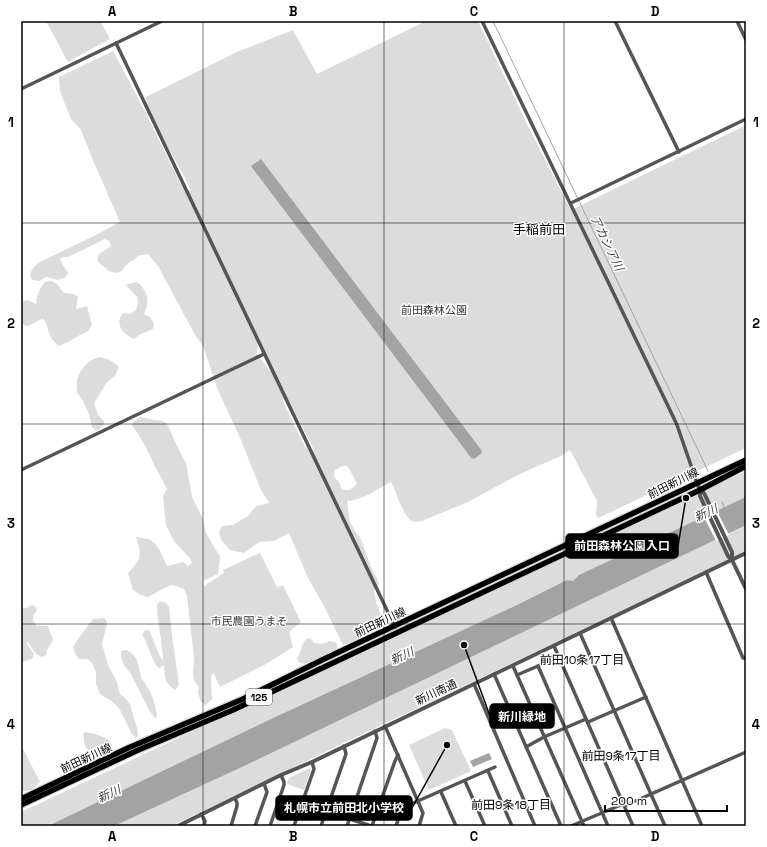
<svg xmlns="http://www.w3.org/2000/svg" width="767" height="847" viewBox="0 0 767 847" font-family="'Space Grotesk','Noto Sans JP',sans-serif">
<style>
.green{fill:#dcdcdc;fill-rule:evenodd}
.water{fill:#a3a3a3}
.pier{fill:#fff}
.lines{fill:none;stroke-linecap:round;stroke-linejoin:round}
.stream{stroke:#a3a3a3;stroke-width:1}
.primary-casing{stroke:#dbdbdb;stroke-width:8}
.minor{stroke:#555;stroke-width:3.5}
.tertiary{stroke:#555;stroke-width:4}
.primary{stroke:#000;stroke-width:5.5}
.grid{fill:none;stroke:#000;stroke-width:1;stroke-opacity:0.55}
.labels{text-anchor:middle;dominant-baseline:central;stroke-width:3;stroke-linejoin:round;paint-order:stroke}
.shield{fill:#fff;stroke:#4c4c4c;stroke-width:1}
.shield-label{font-size:10px;font-weight:bold;fill:#000}
.park-label{font-size:11px;fill:#333;stroke:#fff}
.street-label{font-size:11px;fill:#000;stroke:#fff}
.water-label{font-size:12px;font-style:italic;fill:#444;stroke:#fff}
.neighbourhood-label{font-size:12px;fill:#000;stroke:#fff}
.quarter-label{font-size:13px;fill:#000;stroke:#fff}
.leader{fill:none;stroke:#000;stroke-width:1.5}
.callout-dot{fill:#000;stroke:#fff;stroke-width:1.5}
.callout{fill:#000;stroke:#000;stroke-width:1.5}
.callout-label{font-size:12px;text-anchor:middle;font-weight:bold;fill:#fff}
.neatline{fill:none;stroke:#000;stroke-width:1.5}
.grid-label{font-size:13px;text-anchor:middle;font-weight:bold;fill:#000}
</style>
<rect width="100%" height="100%" fill="#fff"/>
<!-- green -->
<g class="green">
<polygon points="46,21 100,21 110,39 68,62"/>
<path d="M426,21H478L529,128L571,210L746,125V448L598,518L596,515L597,501L570,450L559,457L540,465L518,475L468,502L422,521C420,521 418,522 415,522C405,521 397,495 393,486L391,482C377,489 362,501 347,501L350,522L355,531L360,537L373,572L377,578L379,584L374,591L376,602L384,622L383,625L352,642L343,645L325,608L307,576L289,533L274,541L259,542L244,553L230,550L221,540L219,532L222,526L233,525L248,516L256,506L269,503L260,488L241,440L217,388L204,348L194,333L158,266L148,254L138,256L134,260L127,264L122,271L116,273L109,271L98,262C96,250 106,253 111,245L109,241L105,239L68,257H64L60,259C61,264 66,268 68,273L66,277L57,280L46,277L39,281L32,280L30,274L33,268L38,263L96,235L120,222L92,158L81,130L71,119L60,92L59,77L113,51L146,113L181,185L191,191L186,180L147,108L146,97L239,51L293,30L317,74ZM256,340L272,367L270,371L257,354L258,346ZM282,398L289,401L314,450V453L305,447L285,406ZM342,466H347L351,472L357,484L350,490H342L339,482L334,477L335,470Z"/>
<path d="M51,281L57,284L64,293L74,294L78,297L76,309L87,306L92,325L88,331L78,336L68,342L59,346C55,343 52,340 50,335C47,329 48,324 43,319C36,321 33,325 26,326L24,324H21V301L28,300L36,304C37,295 39,289 45,282Z"/>
<path d="M136,282C143,285 149,296 147,305C147,308 145,311 144,314L150,317L154,323L153,329L139,335L134,339C123,334 114,324 123,313L130,314L136,310L138,303L137,297L126,285Z"/>
<path d="M99,357C108,358 113,361 119,367L115,376L107,382L94,403L98,415L104,421V425L96,431L92,427L89,414L82,399L77,393V380L80,372L89,361Z"/>
<path d="M140,417L165,422L168,426L179,450L186,463L192,497L203,519L206,533L220,557L218,574L203,581L204,586L224,573L223,570L260,553L277,587L283,585L301,622L290,631V636L293,647L266,664L220,687L213,672L211,678L212,699L206,705L201,702L198,692L199,688L194,680L193,671L194,658L187,596L184,589L177,586L170,585L148,597L141,595L133,590L128,573C142,558 142,556 136,537C141,538 148,538 152,541C160,547 163,558 167,566L183,562L188,566L192,563L190,558L183,551L174,541L166,525L163,496L167,489L161,477L154,465L149,453L137,432L132,426L133,422Z"/>
<polygon points="746,471 746,551 443,696 377,727 172,826 21,826 21,812"/>
<path d="M160,601L166,603L169,607L172,635L179,685L175,690C164,682 165,677 164,665L159,668C153,663 151,654 148,647C147,643 144,638 142,634L146,630H149C154,641 157,652 163,661C163,642 157,624 157,605Z"/>
<polygon points="32,605 36,607 37,610 33,616 33,621 37,626 48,626 53,640 47,650 46,655 42,657 36,654 28,642 26,643 34,654 32,659 21,662 21,609 26,608"/>
<polygon points="104,618 107,622 105,632 102,644 108,665 117,682 120,694 125,698 130,704 137,728 138,736 136,738 131,733 128,726 120,710 113,702 100,694 96,684 96,672 92,663 87,659 79,659 76,655 73,647 78,639 93,619"/>
<path d="M307,638L311,639L314,643L321,644L329,641L335,642L338,645L335,651L304,664L298,662L297,659C302,650 300,646 307,638Z"/>
<path d="M126,650C141,657 137,667 142,679C143,682 146,684 147,687C152,693 157,710 157,717L155,718L149,710L131,674L124,665L121,657V651Z"/>
<polygon points="445,728 452,730 471,771 429,790 409,745"/>
<path d="M85,732C92,733 106,736 110,742C112,744 112,746 113,748L92,753C83,747 85,744 83,734Z"/>
<polygon points="21,745 37,776 40,782 31,790 24,791 21,789"/>
<polygon points="310,768 311,770 304,790 287,784 289,778 291,777"/>
</g>
<!-- water -->
<g class="water">
<polygon points="261,159 482,451 481,452 482,453 474,459 473,458 472,459 251,166"/>
<polygon points="746,497 746,525 244,766 114,826 48,826 269,720 515,606 567,580 573,581 579,575"/>
<polygon points="489,753 492,759 473,767 470,761"/>
</g>
<!-- pier -->
<polygon class="pier" points="716,509 729,535 716,541 703,515"/>
<g class="lines">
<!-- stream -->
<g class="stream">
<polyline points="493,21 708,471"/>
<polyline points="722,502 724,507"/>
</g>
<defs>
<g id="primary">
<polyline points="21,799 128,748 243,699 322,660 746,460"/>
<polyline points="21,805 136,751 233,710 700,490 746,466"/>
</g>
</defs>
<!-- primary casing -->
<use href="#primary" class="primary-casing"/>
<!-- minor -->
<g class="minor">
<polyline points="482,21 669,408 677,425 697,483"/>
<polyline points="615,21 679,152"/>
<polyline points="737,21 746,40"/>
<polyline points="116,43 395,627"/>
<polyline points="21,89 162,21"/>
<polyline points="571,203 746,119"/>
<polyline points="21,470 264,354"/>
<polyline points="706,572 743,658 746,658"/>
<polyline points="611,618 702,826"/>
<polyline points="580,633 665,826"/>
<polyline points="554,646 633,826"/>
<polyline points="513,666 584,826"/>
<polyline points="538,666 608,826"/>
<polyline points="494,674 561,826"/>
<polyline points="517,675 559,657"/>
<polyline points="474,684 535,826"/>
<polyline points="588,722 646,697"/>
<polyline points="385,726 423,813 419,826"/>
<polyline points="526,747 544,737 586,719"/>
<polyline points="488,771 512,826"/>
<polyline points="465,781 485,826"/>
<polyline points="441,792 456,826"/>
<polyline points="302,803 371,826"/>
<polyline points="624,806 746,752"/>
<polyline points="201,814 205,821 204,826"/>
<polyline points="231,826 237,806 237,803 235,798"/>
<polyline points="255,826 267,792 264,784"/>
<polyline points="270,826 284,785 284,782 281,775"/>
<polyline points="294,826 314,769 312,762"/>
<polyline points="321,826 346,754 344,746"/>
<polyline points="347,826 377,738 375,731"/>
<polyline points="372,826 395,761 398,755"/>
<polyline points="396,826 402,808 495,767"/>
<polyline points="571,826 623,804"/>
</g>
<!-- tertiary -->
<g class="tertiary">
<polyline points="697,483 700,490 700,496 728,556 732,560 746,589"/>
<polyline points="700,490 704,493 732,552 732,560"/>
<polyline points="178,826 281,775 312,762 746,553"/>
</g>
<!-- primary -->
<use href="#primary" class="primary"/>
</g>
<!-- grid -->
<path class="grid" d="M203,21V826M384,21V826M564,21V826M21,223H746M21,424H746M21,624H746"/>
<g class="labels">
<!-- shield labels -->
<rect class="shield" x="246" y="689" width="26" height="16" rx="3"/>
<g class="shield-label">
<text x="259" y="697">125</text>
</g>
<!-- park labels -->
<g class="park-label">
<text x="434" y="310">前田森林公園</text>
<text x="249" y="621">市民農園うまそ</text>
</g>
<!-- street labels -->
<g class="street-label">
<text transform="translate(673 483) rotate(-26)">前田新川線</text>
<text transform="translate(380 622) rotate(-25)">前田新川線</text>
<text transform="translate(436 692) rotate(-25)">新川南通</text>
<text transform="translate(86 758) rotate(-25)">前田新川線</text>
</g>
<!-- water labels -->
<g class="water-label">
<text transform="translate(607 243) rotate(64)">アカシア川</text>
<text transform="translate(706 513) rotate(-25)">新川</text>
<text transform="translate(402 656) rotate(-25)">新川</text>
<text transform="translate(109 794) rotate(-25)">新川</text>
</g>
<!-- neighbourhood labels -->
<g class="neighbourhood-label">
<text x="582" y="660">前田10条17丁目</text>
<text x="621" y="756">前田9条17丁目</text>
<text x="511" y="805">前田9条18丁目</text>
</g>
<!-- quarter labels -->
<g class="quarter-label">
<text x="539" y="229">手稲前田</text>
</g>
</g>
<!-- callouts -->
<path class="leader" d="M686 498L678 546M464 645L490 716M447 745L412 808"/>
<g class="callout-dot">
<circle cx="686" cy="498" r="4"/>
<circle cx="464" cy="645" r="4"/>
<circle cx="447" cy="745" r="4"/>
</g>
<g class="callout">
<rect x="566" y="534" width="112" height="24" rx="4"/>
<rect x="490" y="704" width="64" height="24" rx="4"/>
<rect x="276" y="796" width="136" height="24" rx="4"/>
</g>
<g class="callout-label">
<text x="622" y="550">前田森林公園入口</text>
<text x="522" y="721">新川緑地</text>
<text x="344" y="812">札幌市立前田北小学校</text>
</g>
<!-- border -->
<rect width="767" height="847" fill="none" stroke="#ffffff" stroke-width="44"/>
<!-- scale -->
<path d="M605 805v6h122v-6" fill="none" stroke="#000000" stroke-width="2"/>
<text x="611" y="805" font-size="12" fill="#000000" stroke="#ffffff" stroke-width="3" paint-order="stroke">200 m</text>
<rect x="22" y="22" width="723" height="803" class="neatline"/>
<g class="grid-label">
<text x="112" y="16">A</text>
<text x="293" y="16">B</text>
<text x="474" y="16">C</text>
<text x="655" y="16">D</text>
<text x="11" y="127">1</text>
<text x="756" y="127">1</text>
<text x="11" y="328">2</text>
<text x="756" y="328">2</text>
<text x="11" y="528">3</text>
<text x="756" y="528">3</text>
<text x="11" y="729">4</text>
<text x="756" y="729">4</text>
<text x="112" y="841">A</text>
<text x="293" y="841">B</text>
<text x="474" y="841">C</text>
<text x="655" y="841">D</text>
</g>
</svg>
